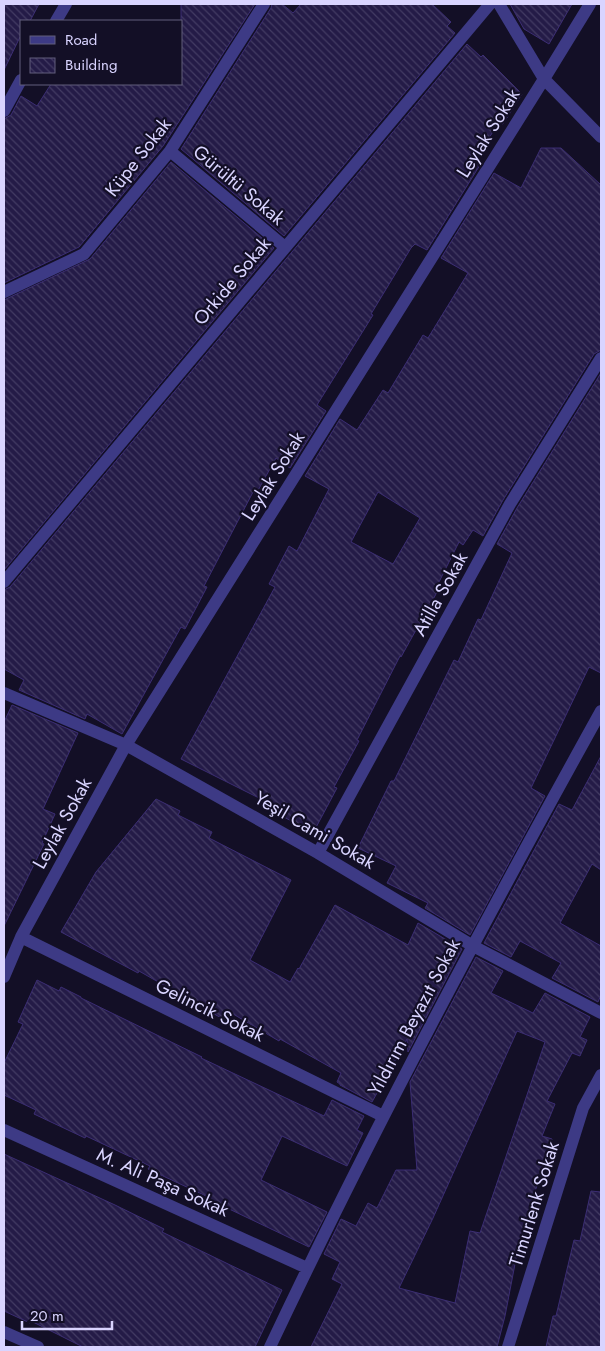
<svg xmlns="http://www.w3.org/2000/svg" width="605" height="1351" viewBox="0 0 605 1351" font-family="Jost,sans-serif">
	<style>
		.building { fill: url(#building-back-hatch); stroke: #3b2d73; fill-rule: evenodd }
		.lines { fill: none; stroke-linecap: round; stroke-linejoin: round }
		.minor { stroke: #3d3a85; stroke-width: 12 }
		.labels { text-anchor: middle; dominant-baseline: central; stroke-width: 4.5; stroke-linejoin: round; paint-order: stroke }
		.street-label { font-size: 19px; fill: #d9d4ff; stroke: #130f26 }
	</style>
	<defs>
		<pattern id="building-back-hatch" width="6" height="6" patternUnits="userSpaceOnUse" patternTransform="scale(1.25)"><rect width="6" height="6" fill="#241b47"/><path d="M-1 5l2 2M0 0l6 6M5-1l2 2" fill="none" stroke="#433b63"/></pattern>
	</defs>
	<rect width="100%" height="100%" fill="#130f26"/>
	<path class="building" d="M4 4H39L30 21H21V38L20 37 4 70Z
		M181 4H255L163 146 79 247 4 283V119L11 115 21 96 37 106 51 84H181Z
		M272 4H282L293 13 301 4H432L451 22 447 26 455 33 284 236 181 149 271 8Z
		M510 4H572L549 44 524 29Z
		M467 44 481 57 483 55 522 94 503 124 499 122 474 162 480 165 427 250 415 244 411 248 371 314 373 315 317 405 326 411 290 468 276 458 256 494 253 492 204 586 207 587 185 629 181 627 122 734 87 714 85 719 19 690 24 680 4 669V590L10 587Z
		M541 148H561L601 185V350L594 354 503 500 483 536 473 530 463 545 459 542 439 582 441 585 401 657 400 656 357 740 359 741 334 787 337 788 313 833 273 811 275 806 181 759 275 587 269 584 289 546 297 551 329 489 305 476 340 419 357 430 383 390 388 393 423 335 428 338 468 273 441 258 494 173 521 188ZM378 492 420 518 393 564 351 542Z
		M171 162 274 248 4 570V300L90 259Z
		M601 373V673L589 667 531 788 545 796 470 935 425 908 428 903 387 883 396 866 358 848 391 781H394L454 660 458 662 478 619 481 620 512 553 497 544 517 508Z
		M12 705 78 733 43 809 55 814 42 843 44 844 4 926V722Z
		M601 756V870L592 864 560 923 601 946V995L598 1002 552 978 561 963 520 941 511 957 484 943 559 804 572 810Z
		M156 799 180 811 178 815 212 832 209 838 291 880 250 960 290 982 298 968 299 969 335 905 408 945 418 923 462 949 408 1052 407 1039 372 1102 340 1085V1084L337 1082 341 1073 280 1039 279 1041 228 1011 223 1019 139 971 138 973 61 932 96 872Z
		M476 957 503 971 491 993 533 1013 545 993 590 1017 580 1037 587 1040 580 1056 572 1053 547 1101 555 1104 542 1136 552 1139 546 1164H544L520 1238 505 1316 497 1347H311L342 1284 332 1279 340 1262 324 1254 341 1219 356 1226 368 1203 377 1208 396 1170H417L410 1082ZM517 1031 545 1042 480 1233 470 1231 455 1303 399 1288 433 1218Z
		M37 980 59 991 61 987 81 997V998L202 1057 201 1058 324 1116 332 1100 364 1116 357 1130 363 1133 347 1166 282 1136 261 1180 327 1212 309 1247 206 1198V1196L148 1169 150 1166 86 1136 85 1138 34 1114 36 1110 4 1095V1063L23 1024 18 1022Z
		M4 1154 115 1205 164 1229 162 1232 282 1290 255 1347H83L31 1321 30 1323 4 1311Z
		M591 1191 601 1192V1347H546L553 1316H556L574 1240 580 1241Z"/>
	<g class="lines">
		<path class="minor" d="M499 4 544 79 601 137
			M56 21 66 4
			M4 111 21 80
			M170 151 285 247
			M4 292 84 254 170 151 264 4
			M4 582 490 4
			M4 693 126 745 318 853 473 946 601 1013
			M318 853 510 504 601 358
			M21 937 383 1116
			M4 977 21 937 126 745 544 79 590 4
			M4 1130 307 1268
			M4 1332 38 1347
			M270 1347C372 1131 485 920 601 711
			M508 1347 583 1108 601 1075"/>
	</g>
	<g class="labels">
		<g class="street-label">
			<text transform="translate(488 133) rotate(-58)">Leylak Sokak</text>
			<text transform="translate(138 157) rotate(-52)">Küpe Sokak</text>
			<text transform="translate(239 185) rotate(40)">Gürültü Sokak</text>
			<text transform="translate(232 281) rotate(-50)">Orkide Sokak</text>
			<text transform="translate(273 476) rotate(-58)">Leylak Sokak</text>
			<text transform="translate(440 594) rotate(-61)">Atilla Sokak</text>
			<text transform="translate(62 823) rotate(-61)">Leylak Sokak</text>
			<text transform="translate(315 830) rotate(30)">Yeşil Cami Sokak</text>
			<text transform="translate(210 1010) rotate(26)">Gelincik Sokak</text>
			<text transform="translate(414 1017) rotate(-62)">Yıldırım Beyazıt Sokak</text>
			<text transform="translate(163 1182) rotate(24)">M. Ali Paşa Sokak</text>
			<text transform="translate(534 1204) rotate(-73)">Timurlenk Sokak</text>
		</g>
	</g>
	<rect width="605" height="1351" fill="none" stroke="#d9d4ff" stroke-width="10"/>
	<rect x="20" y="20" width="162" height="65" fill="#130f26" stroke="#625e7d"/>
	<rect x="30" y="36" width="25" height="8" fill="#3d3a85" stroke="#625e7d"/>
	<text x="65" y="45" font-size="15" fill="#d9d4ff">Road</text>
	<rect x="30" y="58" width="25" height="15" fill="url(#building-back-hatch)" stroke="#625e7d"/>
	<text x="65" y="70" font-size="15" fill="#d9d4ff">Building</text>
	<path d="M22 1321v8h90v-8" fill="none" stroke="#d9d4ff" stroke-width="2.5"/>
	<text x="30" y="1321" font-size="15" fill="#d9d4ff" stroke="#130f26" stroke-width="4" paint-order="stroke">20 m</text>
</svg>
